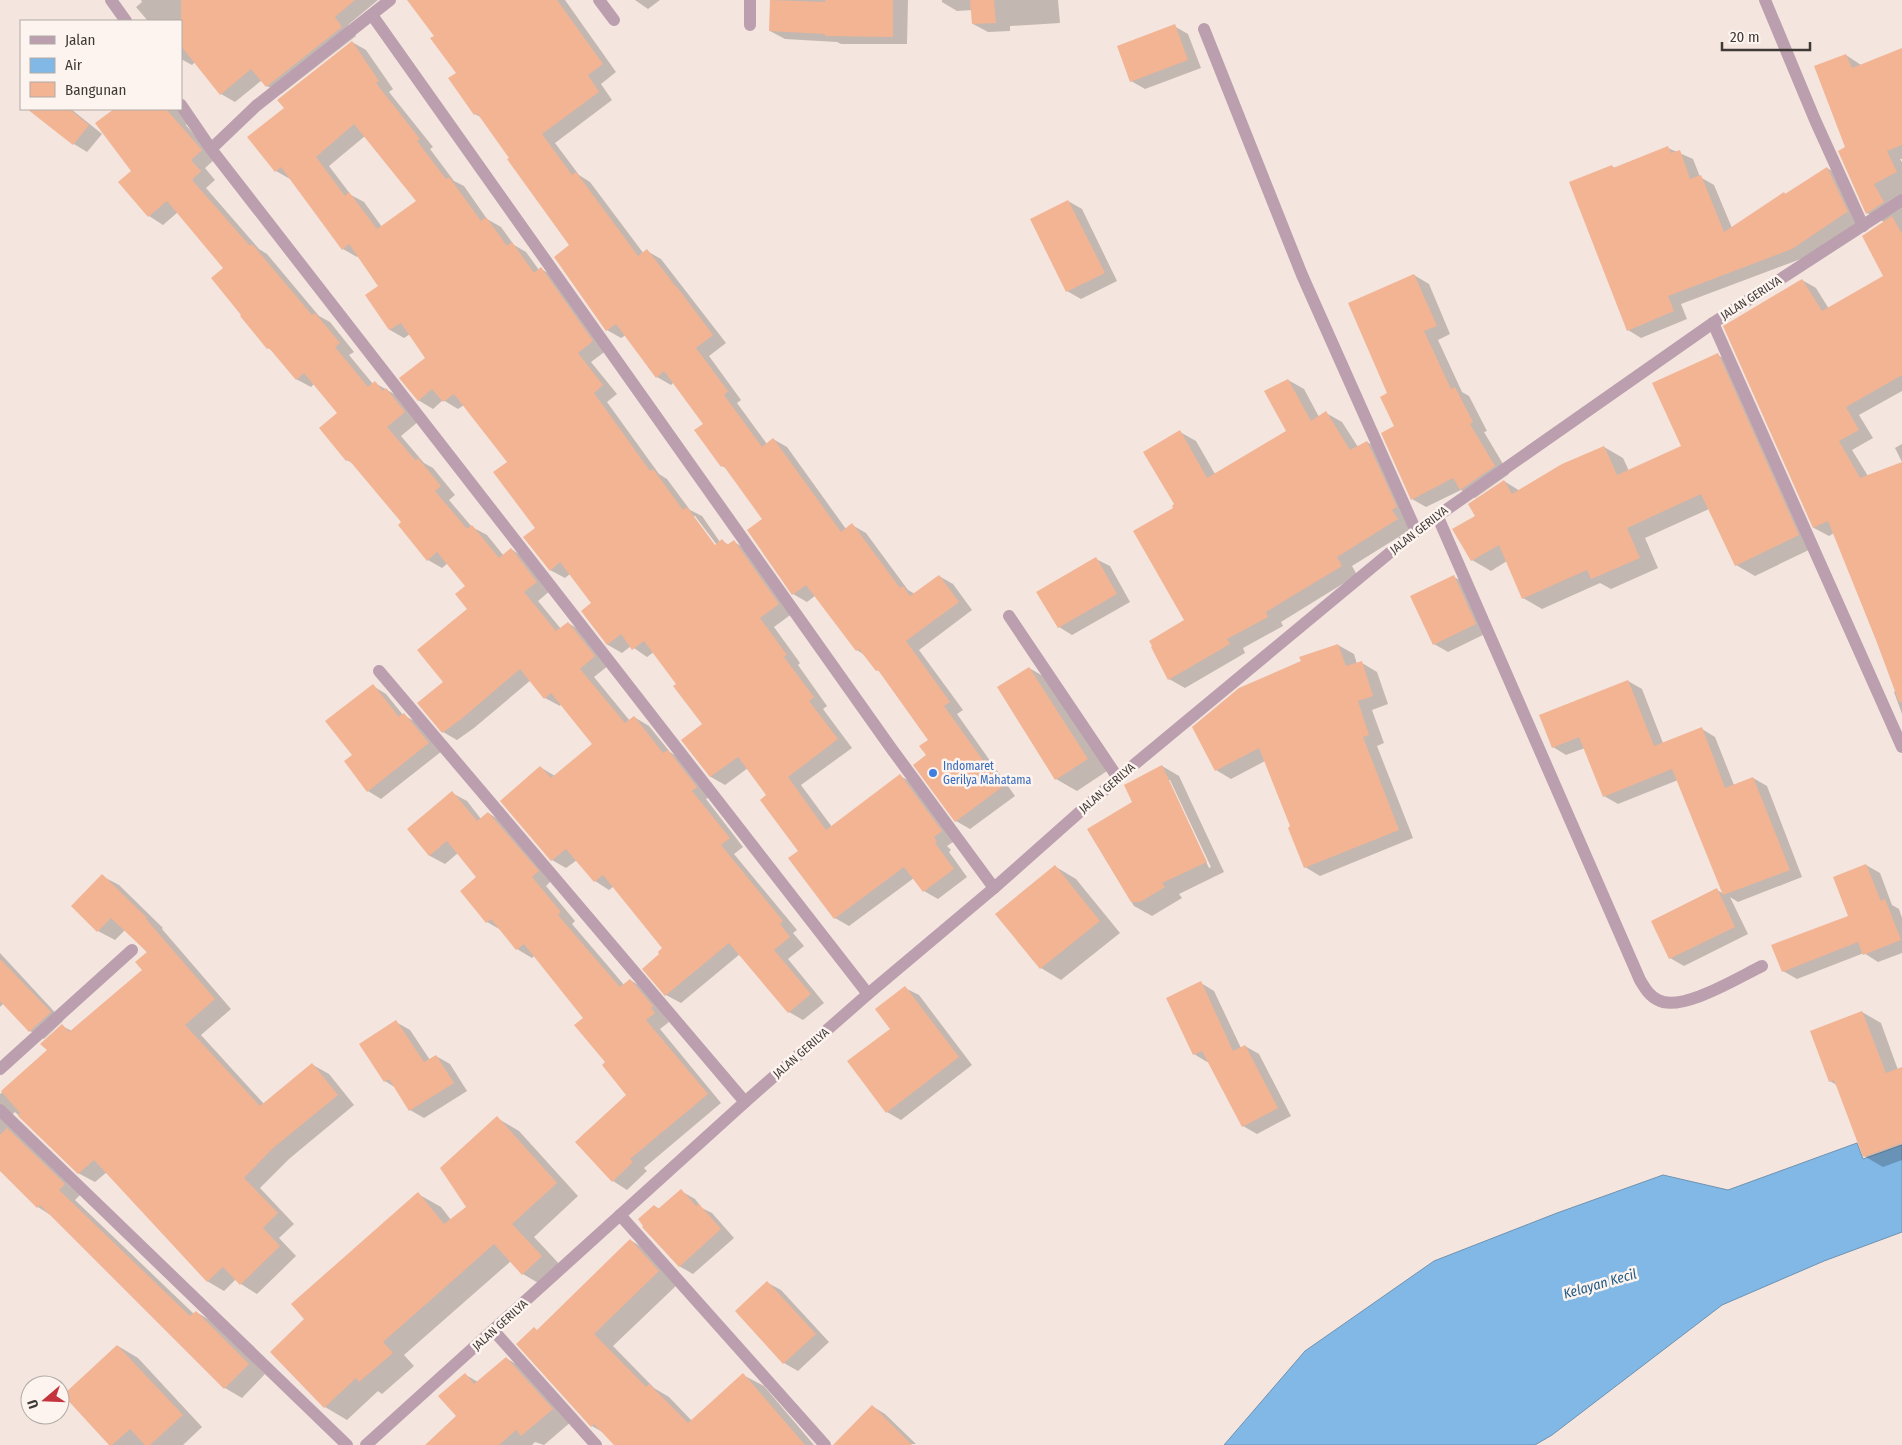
<svg xmlns="http://www.w3.org/2000/svg" width="1902" height="1445" viewBox="0 0 1902 1445" font-family="'Fira Sans Condensed',sans-serif">
	<style>
		.water { fill: #82b8e5; stroke: #6e92b1 }
		.shadow { fill: #0003; fill-rule: evenodd }
		.building { fill: #f3b494; fill-rule: evenodd }
		.lines { fill: none; stroke-linecap: round; stroke-linejoin: round }
		.minor { stroke: #bb9fae; stroke-width: 12 }
		.tertiary { stroke: #bb9fae; stroke-width: 12 }
		.shop-dot { fill: #3f7fe0; stroke: #fdf4ef; stroke-width: 2 }
		.labels { text-anchor: middle; dominant-baseline: central; stroke-width: 5; stroke-linejoin: round; paint-order: stroke }
		.street-label { font-size: 12px; fill: #403a37; stroke: #fdf4ef }
		.shop-label { font-size: 12px; fill: #366cbe; stroke: #fdf4ef; text-anchor: start }
		.water-label { font-size: 14px; font-style: italic; fill: #1f5a85; stroke: #fdf4ef }
	</style>
	<rect width="100%" height="100%" fill="#f4e5de"/>
	<path class="water" d="M1857 1143 1863 1159 1902 1145V1232L1824 1261 1722 1305 1552 1435 1535 1445H1224L1305 1351 1434 1261 1557 1213 1663 1175 1728 1190Z"/>
	<path class="shadow" d="M141 0H378L348 25 356 36 281 94 267 86 262 80 235 102 221 94 195 62 192 65 181 59V21H148L136 7 142 2Z
		M409 0H565L616 72 601 84 612 100 555 143 579 175 590 182 644 254 647 251 661 259 726 343 709 356 741 400 737 403 767 444 773 439 787 447 846 529 852 525 866 533 908 590 915 594 939 576 953 584 972 610 919 650 963 710 957 714 1015 796 970 829 956 821 928 755 929 740 882 673 877 670 866 656 857 650 816 595 807 602 793 594 764 520 727 469 722 466 705 424 674 382 671 385 657 377 626 335 621 338 607 330 571 245 482 118 475 114 458 73 435 36Z
		M635 0H660L648 9Z
		M770 0H908L907 44H841L837 42 785 39 770 31Z
		M942 0H1058L1060 23 1010 26V31L988 32 973 24 972 10 957 11 942 2Z
		M1174 26 1188 34 1201 68 1145 89 1131 81Z
		M352 42 366 50 393 89 389 92 433 147 430 149 454 181 464 186 487 219 501 227 514 245 526 252 539 270 541 269 555 277 607 350 591 362 617 394 607 402 659 474 667 479 690 510 702 516 720 542 722 541 729 545 734 542 748 550 793 613 774 627 800 663 798 665 827 706 823 709 852 748 801 785 832 827 900 776 915 784 956 840 947 846 951 850 949 852 967 877 938 899 924 891 914 878 849 926 835 918 768 796 748 768 725 785 711 777 683 740 703 725 677 684 654 652 647 657 631 646 622 653 608 645 582 611 592 603 570 574 565 578 550 570 536 528 508 462 464 405 458 409 443 400 433 409 418 400 427 358 410 334 404 338 390 330 367 295 379 287 358 256 357 257 343 249 290 179 276 171 285 108ZM365 136 417 201 382 227 364 202 351 195 329 166ZM692 516H695L720 549 718 550Z
		M1902 49V159H1900L1902 162V391L1859 415 1873 438 1852 450 1868 476 1902 463V714L1894 692 1896 690 1834 533 1829 536 1814 528 1725 327 1802 280 1816 288 1829 309 1885 276 1884 222 1867 213 1847 148 1846 55 1861 65Z
		M37 109H71L102 134 87 152 74 144 34 113Z
		M116 109H177L188 123 186 125 215 159 205 168 215 180 206 188 259 249 267 254 319 316 330 322 354 352 349 355 373 384 375 383 401 398 419 421 401 436 424 463 433 468 455 495 449 500 472 527 487 535 504 556 511 549 525 558 551 590 538 601 561 629 568 623 583 632 609 665 594 677 630 721 634 717 649 726 670 752 682 760 711 796 706 799 743 847 734 854 797 930 793 933 804 946 788 959 824 1003 803 1020 789 1012 740 954 681 1003 666 995 661 954 664 948 614 886 609 890 595 881 577 860 566 868 552 860 540 767 555 776 594 744 561 704 560 706 545 698 531 680 474 728 457 740 443 732 445 682 469 609 467 586 448 563 442 568 428 560 403 523 355 465 347 460 339 413 314 384 311 387 296 379 275 352 268 348 225 268 178 212 163 225 149 216 132 171 97 123Z
		M1668 148 1693 159 1700 177 1714 185 1732 228 1784 193 1787 195 1827 168 1841 176 1861 220 1806 257 1681 304 1687 319 1641 338 1628 330 1611 166 1615 168Z
		M1068 201 1082 209 1117 281 1081 299 1067 291Z
		M1414 275 1429 284 1450 334 1438 340 1462 392 1469 396 1487 431 1484 432 1509 474 1475 498 1461 490 1426 507 1412 499 1389 394Z
		M1718 355 1736 366 1817 546 1755 576 1736 565 1709 509 1645 538 1658 568 1611 589 1600 583 1542 609 1523 598 1507 561 1491 571 1472 560 1477 516 1504 481 1520 491 1604 447 1623 458 1629 471 1683 447Z
		M1288 380 1304 389 1319 417 1326 413 1342 422 1358 447 1367 442 1383 451 1413 528 1352 566 1357 575 1281 622 1283 626 1243 648 1245 653 1185 688 1169 679 1186 620 1175 508 1180 432 1196 441 1215 474 1288 431Z
		M1902 444V462L1895 448Z
		M1096 559 1110 566 1130 602 1072 635 1059 627Z
		M1454 577 1467 584 1489 632 1448 652 1434 644Z
		M1338 645 1354 654 1357 664 1362 663 1377 672 1388 704 1372 710 1384 743 1377 746 1413 838 1320 876 1305 867 1292 827 1265 761 1231 779 1216 770Z
		M1029 668 1050 680 1107 771 1077 791 1056 779Z
		M1628 681 1642 689 1663 743 1702 729 1715 737 1734 785 1753 778 1767 786 1802 877 1738 902 1730 897 1748 934 1684 966 1670 958 1717 890 1724 894 1678 780 1618 804 1604 796 1585 748 1566 755 1553 747Z
		M373 686 386 694 403 715 418 723 442 751 381 799 368 791 354 755Z
		M1162 766 1179 776 1224 872 1179 894 1182 898 1152 916 1134 906 1088 830 1134 802ZM1168 780H1170L1211 867 1209 868Z
		M452 793 467 801 481 819 488 813 503 822 552 880 546 886 575 921 572 924 608 966 624 985 630 980 645 989 669 1022 660 1029 721 1103 644 1168 647 1171 627 1190 613 1181 627 1095 607 1062 585 1018 535 955 532 958 517 949 501 930 487 922 478 877 458 853 445 864 430 856 408 829Z
		M1866 865 1880 873 1892 905 1899 909 1902 918V953L1878 962 1864 953 1797 979 1783 971 1849 916Z
		M1056 867 1076 879 1120 933 1061 980 1041 968Z
		M102 876 119 885 163 928 162 929 231 1009 201 1035 264 1104 313 1065 329 1074 354 1105 289 1159 260 1188 294 1224 279 1238 296 1256 257 1294 241 1284 236 1279 224 1291 207 1281 107 1172 95 1182 78 1173 15 1112 9 1117 81 1194 75 1200 194 1314 196 1312 213 1322 265 1374 242 1398 225 1388 52 1216 38 1207 0 1169V1094L46 1054 62 1026 72 1031 144 970 148 953 125 930 115 940 98 931Z
		M0 953 63 1021 44 1039 30 1031 4 1003 0 1007Z
		M1201 983 1214 991 1241 1048 1245 1046 1259 1054 1291 1116 1257 1134 1243 1126 1209 1061 1207 1062 1194 1054Z
		M905 988 919 995 972 1065 901 1120 887 1112 849 1061 892 1030Z
		M1862 1012 1881 1023 1898 1070 1902 1069V1160L1883 1167 1864 1156 1838 1086 1830 1081Z
		M396 1022 410 1030 430 1060 436 1056 450 1064 467 1091 424 1118 410 1110 396 1088 385 1081 361 1045Z
		M497 1118 519 1131 578 1196 534 1237 564 1269 545 1287 523 1274 511 1261 404 1355 414 1366 382 1394 378 1391 347 1420 325 1407 272 1352 306 1319 418 1194 441 1207 451 1220 468 1208Z
		M681 1191 695 1199 702 1208 712 1213 734 1238 693 1274 679 1266 654 1206 660 1209Z
		M630 1240 650 1252 679 1283 613 1346 654 1388 669 1397 692 1421 743 1375 764 1386 814 1445H616L604 1433 592 1426 538 1331Z
		M768 1283 781 1290 829 1342 798 1371 784 1363 736 1311Z
		M118 1346 138 1358 202 1427 183 1445H110Z
		M506 1358 526 1370 572 1421 544 1445 535 1442 532 1445H427L457 1417 466 1375 478 1382Z
		M872 1406 885 1414 916 1444 839 1445Z"/>
	<path class="building" d="M181 0H355L335 17 342 27 266 87 251 69 220 95 181 46Z
		M407 0H557L603 64 588 75 599 92 542 134 572 175 576 172 638 256 647 249 676 287H677L713 335 696 348 728 391 724 395 762 447 773 438 841 532 852 523 900 588 903 586 910 596 939 575 959 602 906 641 950 702 944 706 1002 787 955 822 913 765 926 755 919 746 928 740 878 670 876 671 859 649 856 651 806 585 792 595 747 530 762 519 723 465 721 467 694 430 703 424 664 371 656 378 616 324 606 331 554 257 569 245 507 159 509 158 477 113 474 115 448 78 456 73 430 38 434 36Z
		M770 0 825 2V0H893V37L825 36V34L769 31Z
		M970 0H994L996 23 972 24Z
		M1175 24 1188 60 1130 82 1117 46Z
		M352 41 379 81 376 83 420 139 417 141 446 179 449 177 481 221 486 217 507 246 512 242 534 273 541 267 593 341 578 353 603 385 594 393 650 471 653 469 683 510 687 507 715 545 722 539 727 545 734 540 779 604 760 618 787 655 784 657 814 697 809 701 838 739 788 777 826 830 900 774 942 831 934 837 937 842 935 843 954 869 923 892 904 867 834 919 788 858 798 851 760 800 766 795 738 757 710 777 681 740 702 724 673 686 676 684 644 641 632 650 621 634 607 645 581 611 591 603 560 562 550 571 523 537 535 528 493 472 507 462 454 394 443 402 432 389 418 401 399 378 425 358 401 323 389 330 365 295 378 286 349 244 342 250 281 167 275 172 247 137 284 108 277 100ZM354 124 416 201 377 229 349 192 345 196 316 157Z
		M1902 48V145L1887 151 1897 172 1874 184 1884 202 1866 214 1838 151 1845 147 1814 66 1846 54 1852 68Z
		M27 109H69L89 125 73 145Z
		M114 109H166L202 150 191 160 201 171 192 180 250 246 252 244 312 315 315 313 340 343 335 347 368 387 375 381 383 391 386 388 405 412 387 427 416 461 418 458 441 486 435 491 467 529 472 525 499 558 511 548 537 582 524 592 556 631 568 622 595 656 580 669 625 723 634 716 663 753 668 750 697 787 692 791 730 838 721 845 783 921 780 924 790 937 774 950 811 994 788 1013 729 943 665 996 642 969 659 954 658 952 662 948 603 875 594 882 566 849 551 861 500 801 540 766 551 778 592 744 551 693 544 699 520 669 460 720 442 733 417 703 443 682 417 650 467 609 455 594 465 586 437 552 427 561 398 525 401 522 349 460 346 461 319 428 337 413 304 373 296 380 269 348 267 349 240 316 241 315 211 278 223 268 167 201 148 217 118 182 131 171 95 123Z
		M1668 146 1671 153 1680 150 1690 179 1701 175 1724 232 1784 192 1785 194 1827 167 1849 214 1847 212 1792 249 1668 296 1674 311 1627 331 1569 182 1612 165 1613 168Z
		M1068 200 1105 273 1066 292 1030 219Z
		M1892 216 1902 234V375L1846 407 1859 430 1839 441 1860 478 1902 462V702H1899L1876 640 1828 521 1813 528 1723 326 1802 279 1822 311 1883 276 1862 236Z
		M1414 274 1437 326 1424 331 1451 389 1455 387 1473 422 1470 424 1495 466 1460 490 1453 478 1411 500 1381 433 1394 426 1380 397 1387 393 1348 303Z
		M1718 353 1799 535 1735 566 1701 494 1627 528 1640 558 1591 579 1587 570 1522 599 1499 545 1471 561 1452 529 1475 516 1468 504 1504 480 1512 494 1562 464 1604 446 1617 475 1681 446 1652 383Z
		M1288 379 1311 421 1326 411 1350 450 1367 441 1397 507 1392 510 1398 519 1337 557 1342 566 1266 612 1268 617 1227 639 1230 644 1168 680 1151 647 1152 646 1149 641 1184 620 1133 531 1173 508 1172 506 1174 504 1143 452 1180 430 1207 478 1286 431 1264 391Z
		M1096 557 1117 594 1058 628 1036 592Z
		M1454 575 1476 624 1433 645 1410 596Z
		M1338 644 1346 666 1362 661 1373 696 1358 701 1369 735 1363 737 1399 830 1304 868 1288 828 1290 826 1259 748 1215 771 1192 727 1239 688 1301 661 1299 657Z
		M1029 667 1088 759 1055 780 997 687Z
		M1628 680 1654 746 1702 727 1725 788 1753 777 1790 870 1723 895 1672 769 1603 797 1579 737 1552 748 1539 715Z
		M373 684 399 717 404 713 429 743 367 792 344 761 352 755 325 721Z
		M1162 765 1207 862 1162 883 1165 887 1140 902H1131L1087 829 1132 802 1124 785Z
		M452 791 477 821 488 812 539 871 532 877 561 912 558 915 593 956 620 987 630 979 653 1006 651 1008 655 1013 646 1020 708 1094 630 1159 633 1162 612 1182 575 1142 626 1095 602 1065 605 1062 574 1025 583 1018 524 944 516 950 491 919 486 923 460 891 476 877 447 841 429 856 407 829Z
		M1866 864 1881 901 1885 899 1901 940 1863 955 1858 942 1782 972 1771 945 1848 916 1833 877Z
		M1055 865 1100 921 1040 969 995 914Z
		M102 874 147 918 146 919 215 999 185 1025 260 1106 312 1063 338 1095 272 1149 244 1178 278 1213 263 1228 280 1246 240 1285 223 1267 207 1282 94 1160 78 1174 18 1116 20 1113 1 1091 47 1050 40 1044 62 1024 69 1032 142 970 135 962 147 952 111 918 97 932 71 906Z
		M1717 888 1735 927 1669 959 1651 921Z
		M0 959 51 1012 29 1032 0 1001Z
		M1201 981 1233 1051 1245 1045 1278 1108 1242 1127 1202 1051 1193 1055 1166 998Z
		M905 986 959 1057 886 1113 847 1061 890 1029 875 1009Z
		M1862 1011 1886 1073 1902 1067V1143L1863 1157 1834 1080 1829 1082 1810 1031Z
		M396 1020 424 1062 436 1055 454 1083 409 1111 389 1079 384 1082 359 1044Z
		M497 1116 557 1183 512 1224 542 1256 522 1275 494 1244 383 1342 393 1353 359 1382 356 1378 324 1408 270 1352 304 1319 291 1304 418 1192 444 1224 466 1207 440 1168Z
		M7 1128 65 1184 59 1190 190 1316 196 1311 249 1364 224 1389 40 1205 37 1208 0 1171V1135Z
		M681 1189 696 1206 699 1204 721 1229 679 1267 642 1227 643 1226 638 1219 654 1205 658 1209Z
		M630 1239 659 1271 594 1334 646 1387 649 1384 688 1423 743 1373 805 1445H614L594 1424 591 1427 516 1344 534 1327 537 1330Z
		M767 1281 816 1334 783 1364 735 1311Z
		M117 1345 183 1415 150 1445H145L130 1429 112 1445H109L63 1395Z
		M506 1357 553 1409 521 1436 516 1430 499 1445H425L456 1416 438 1396 465 1373 474 1384Z
		M872 1405 912 1445H833Z"/>
	<g class="lines">
		<path class="minor" d="M111 0 126 21
			M599 0 614 20
			M750 0V25
			M1765 0 1815 120 1863 226
			M372 15 891 748 994 888
			M1204 29 1302 275 1416 531
			M181 105 211 149 868 994
			M211 149 256 106 390 0
			M1713 323 1902 747
			M1437 515 1640 980C1645 988 1649 996 1658 1000 1681 1013 1739 977 1762 966
			M1009 616 1118 778
			M379 671 745 1102
			M0 1069 132 950
			M0 1110 347 1445
			M620 1215 825 1445
			M494 1331 596 1445"/>
		<path class="tertiary" d="M366 1445 745 1102 868 994 994 888 1118 778 1416 531 1713 323 1902 200"/>
	</g>
	<circle class="shop-dot" cx="933" cy="773" r="5"/>
	<g class="labels">
		<g class="street-label">
			<text transform="translate(1751 298) rotate(-33)">JALAN GERILYA</text>
			<text transform="translate(1419 530) rotate(-38)">JALAN GERILYA</text>
			<text transform="translate(1107 788) rotate(-41)">JALAN GERILYA</text>
			<text transform="translate(801 1053) rotate(-41)">JALAN GERILYA</text>
			<text transform="translate(500 1325) rotate(-42)">JALAN GERILYA</text>
		</g>
		<g class="shop-label">
			<text x="943" y="766">Indomaret<tspan x="943" dy="14">Gerilya Mahatama</tspan></text>
		</g>
		<g class="water-label">
			<text transform="translate(1600 1284) rotate(-16)">Kelayan Kecil</text>
		</g>
	</g>
	<rect x="20" y="20" width="162" height="90" fill="#fdf4ef" stroke="#b1aaa5"/>
	<rect x="30" y="36" width="25" height="8" fill="#bb9fae" stroke="#b1aaa5"/>
	<text x="65" y="45" font-size="15" fill="#403a37">Jalan</text>
	<rect x="30" y="58" width="25" height="15" fill="#82b8e5" stroke="#b1aaa5"/>
	<text x="65" y="70" font-size="15" fill="#403a37">Air</text>
	<rect x="30" y="82" width="25" height="15" fill="#f3b494" stroke="#b1aaa5"/>
	<text x="65" y="95" font-size="15" fill="#403a37">Bangunan</text>
	<g transform="translate(45 1400) rotate(251)"><circle r="24" fill="#fdf4ef" stroke="#b1aaa5"/>
	<path d="M0-4L9 19L0 12L-9 19Z" fill="#c4343c"/>
	<text y="-8" font-size="14" font-weight="bold" text-anchor="middle" fill="#403a37">U</text>
	</g>
	<path d="M1722 42v8h88v-8" fill="none" stroke="#403a37" stroke-width="2.5"/>
	<text x="1730" y="42" font-size="15" fill="#403a37" stroke="#fdf4ef" stroke-width="4" paint-order="stroke">20 m</text>
</svg>
